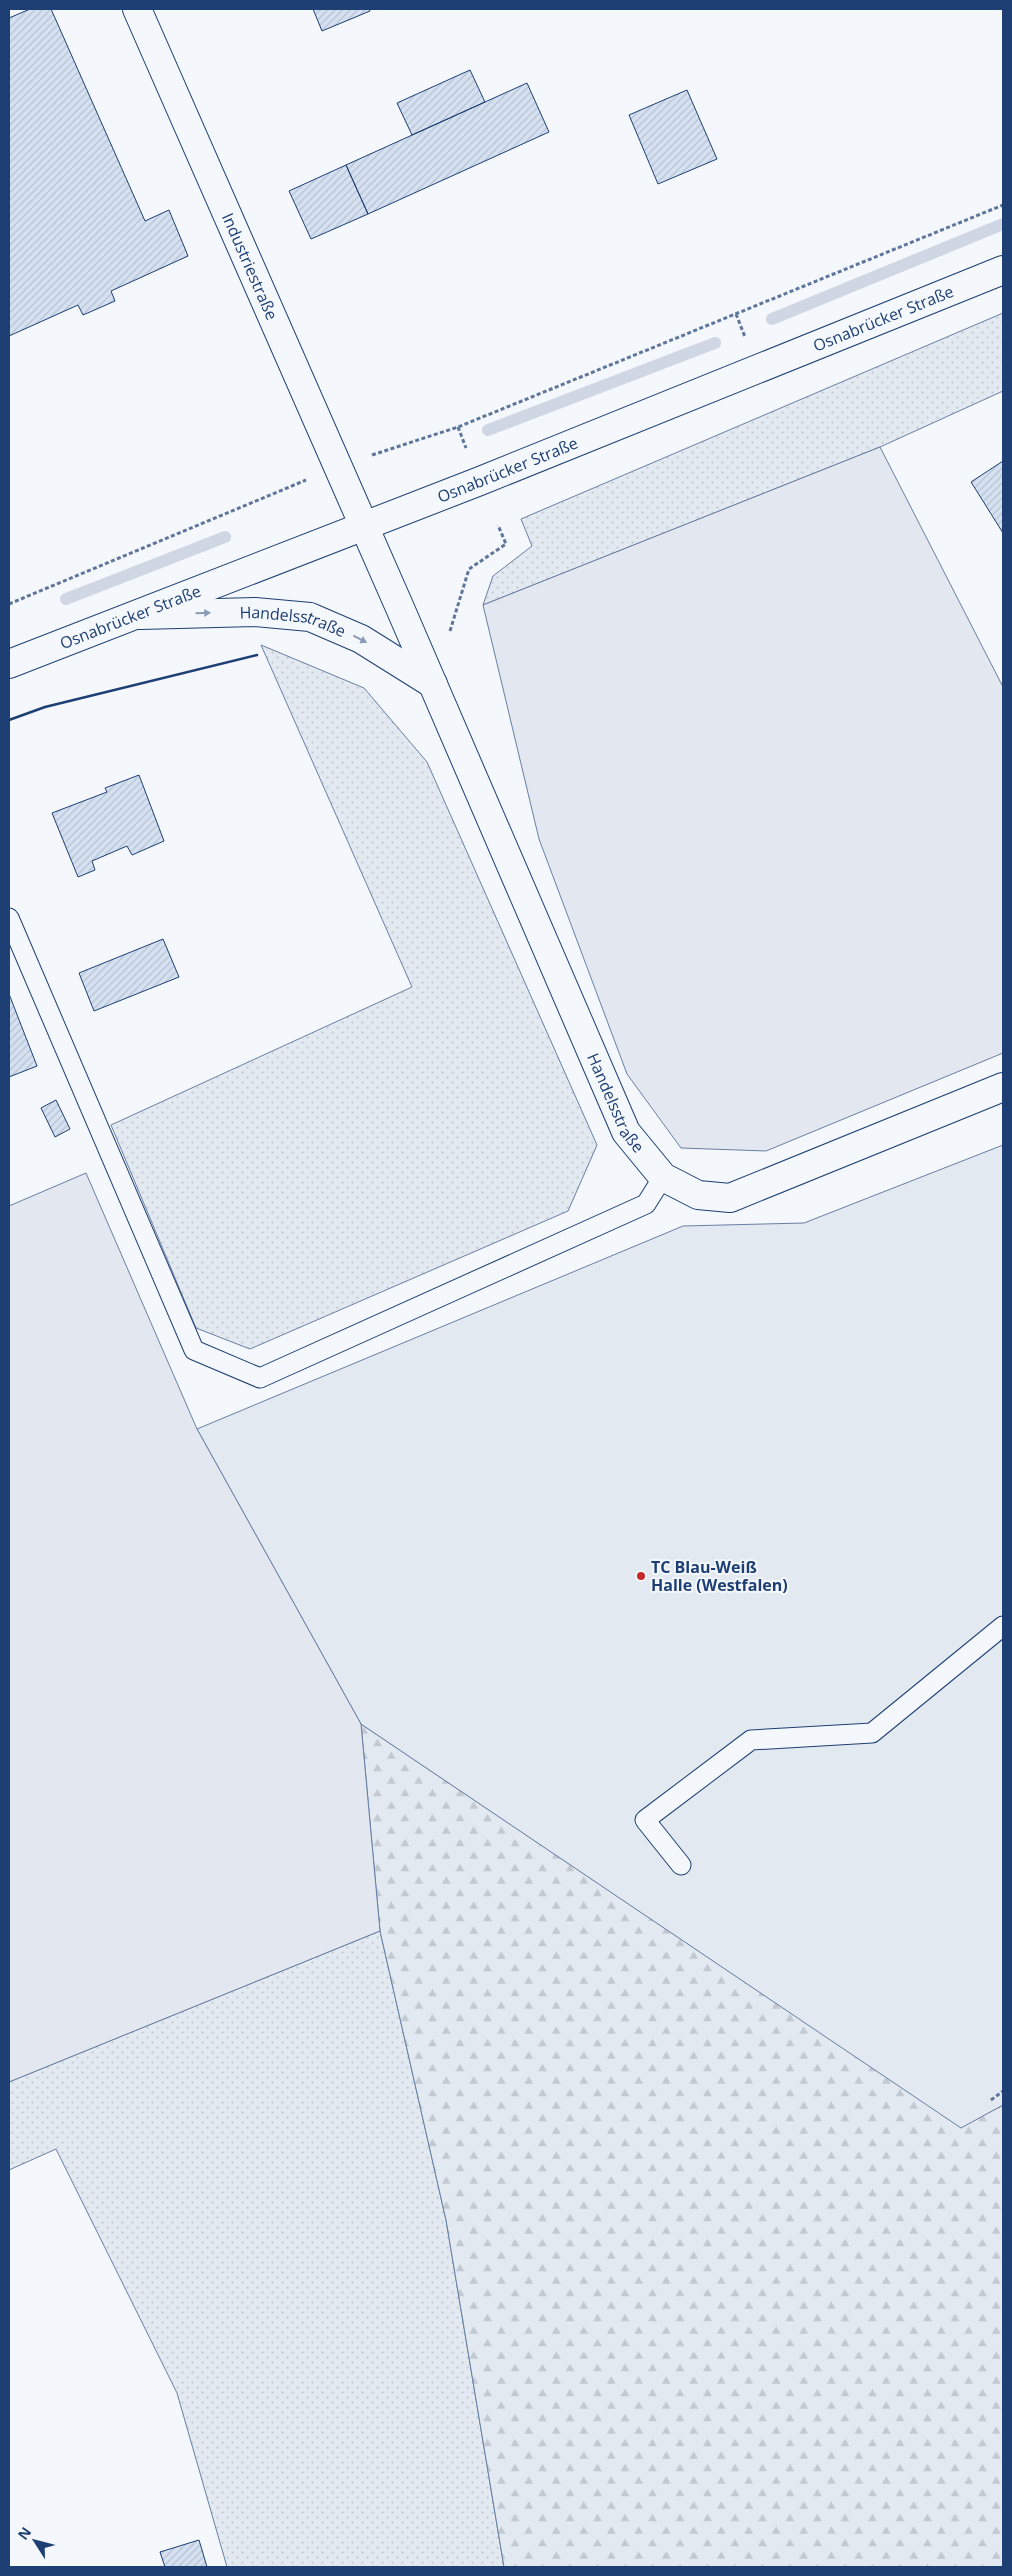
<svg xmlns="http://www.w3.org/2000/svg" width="1012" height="2576" viewBox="0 0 1012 2576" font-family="'Open Sans',sans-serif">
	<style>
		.grass { fill: url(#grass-dots); stroke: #687fa3 }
		.forest { fill: url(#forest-firs); stroke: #687fa3 }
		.park { fill: #e3e9f0; stroke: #687fa3 }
		.parking { fill: #e3e8f0; stroke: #687fa3 }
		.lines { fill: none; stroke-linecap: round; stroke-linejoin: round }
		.stream { stroke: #cfd7e4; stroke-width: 12 }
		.building { fill: url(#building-hatch); stroke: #1d3f73 }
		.lane-casing { stroke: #1d3f73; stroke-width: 21 }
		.street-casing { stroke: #1d3f73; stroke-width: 30 }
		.secondary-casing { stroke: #1d3f73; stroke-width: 30 }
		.path { stroke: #5e769c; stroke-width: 3; stroke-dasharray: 4 2.5; stroke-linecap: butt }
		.lane { stroke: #f4f7fb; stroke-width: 19 }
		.street { stroke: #f4f7fb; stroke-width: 28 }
		.secondary { stroke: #f4f7fb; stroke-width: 28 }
		.wall { stroke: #1d3f73; stroke-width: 2.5 }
		.oneway { fill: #889bb7 }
		.poi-dot { fill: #c62828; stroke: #f4f7fb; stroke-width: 2 }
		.labels { text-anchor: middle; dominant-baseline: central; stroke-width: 4; stroke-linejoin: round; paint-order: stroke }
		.street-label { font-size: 16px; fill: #1d3f73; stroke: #f4f7fb }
		.poi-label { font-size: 16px; font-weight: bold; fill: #1d3f73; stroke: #f4f7fb; text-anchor: start }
	</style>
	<defs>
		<pattern id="grass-dots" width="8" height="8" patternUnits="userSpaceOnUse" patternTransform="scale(1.25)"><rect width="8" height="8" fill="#e3e9f0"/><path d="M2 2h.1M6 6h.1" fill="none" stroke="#c2c9d1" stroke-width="1.8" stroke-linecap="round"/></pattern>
		<pattern id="forest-firs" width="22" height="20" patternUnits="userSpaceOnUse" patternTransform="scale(1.25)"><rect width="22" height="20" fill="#e3e9f0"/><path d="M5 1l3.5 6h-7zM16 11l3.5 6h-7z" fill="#c2c9d1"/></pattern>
		<pattern id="building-hatch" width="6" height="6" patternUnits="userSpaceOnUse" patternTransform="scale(1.25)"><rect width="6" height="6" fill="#d5e0f0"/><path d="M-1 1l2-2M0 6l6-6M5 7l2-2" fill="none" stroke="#b6c1d1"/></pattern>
	</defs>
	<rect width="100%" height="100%" fill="#f4f7fb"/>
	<path class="grass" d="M1003 313V391L880 447 483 605 493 576 532 546 521 519Z
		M261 645 364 688 427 762 597 1145 568 1211 250 1349 196 1328 111 1125 412 987Z
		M380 1931 446 2220 504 2567H227L177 2393 56 2149 9 2170V2082Z"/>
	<path class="forest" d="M361 1724 961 2127 1003 2105V2567H504L446 2220 380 1931Z"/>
	<path class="park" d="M1003 1145V2105L961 2128 361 1724 197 1429 683 1226 804 1223Z"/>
	<path class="parking" d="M880 447 1003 687V1053L766 1151 681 1148 627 1074 539 839 483 605Z
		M86 1173 197 1429 361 1724 380 1931 9 2082V1206Z"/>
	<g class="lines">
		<path class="stream" d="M772 319 1003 224
			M488 430 715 343
			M66 599 225 537"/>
	</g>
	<path class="building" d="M30 9H51L145 221 169 210 188 256 111 291 115 301 83 315 78 305 9 336V18Z
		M313 9H369L370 11 322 31Z
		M470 70 485 102 412 135 397 103Z
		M527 83 549 132 368 214 346 165Z
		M687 90 717 159 658 184 629 115Z
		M346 165 368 214 311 239 289 191Z
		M1003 461V533L971 482Z
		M139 775 164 841 132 855 127 846 92 861 95 870 78 877 52 813 107 792 105 788Z
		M163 939 179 977 94 1011 79 973Z
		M9 994 37 1066 9 1077Z
		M56 1100 70 1129 55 1137 41 1108Z
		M199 2540 207 2567H165L160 2552Z"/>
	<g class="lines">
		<defs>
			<path id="lane" d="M9 918 194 1350 260 1378 646 1204 663 1177
				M681 1865 645 1820 751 1740 872 1733 1003 1626"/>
			<g id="street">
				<path id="s1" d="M137 9 400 608 626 1132 663 1177 698 1195 730 1198 1003 1087"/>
				<path id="s2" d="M140 615 255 612 310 617 361 639 433 684"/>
			</g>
			<g id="secondary">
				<path id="s3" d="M9 664 480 481 1003 270"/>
			</g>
		</defs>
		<use href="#lane" class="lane-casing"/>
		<use href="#street" class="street-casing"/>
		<use href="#secondary" class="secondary-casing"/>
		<path class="path" d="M736 314 745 337
			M458 427 466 448
			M372 455 458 427 1003 205
			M9 604 306 480
			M450 631 469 569 506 544 498 525
			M991 2100 1003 2091"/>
		<use href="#lane" class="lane"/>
		<use href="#street" class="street"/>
		<use href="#secondary" class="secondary"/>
		<path class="wall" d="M9 720 45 707 257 655"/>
	</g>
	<defs><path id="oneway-solid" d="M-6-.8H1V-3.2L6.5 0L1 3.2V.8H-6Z" transform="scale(1.25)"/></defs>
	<g class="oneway">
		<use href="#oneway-solid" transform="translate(203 613) rotate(-1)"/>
		<use href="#oneway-solid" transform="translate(360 639) rotate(27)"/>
	</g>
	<circle class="poi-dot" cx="641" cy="1576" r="5"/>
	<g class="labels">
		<g class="street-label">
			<text stroke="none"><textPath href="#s1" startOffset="281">Industriestraße</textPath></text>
			<text stroke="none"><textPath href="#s3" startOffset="940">Osnabrücker Straße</textPath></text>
			<text stroke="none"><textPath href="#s3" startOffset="535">Osnabrücker Straße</textPath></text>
			<text stroke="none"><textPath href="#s3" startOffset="130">Osnabrücker Straße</textPath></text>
			<text stroke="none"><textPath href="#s2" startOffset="154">Handelsstraße</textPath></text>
			<text stroke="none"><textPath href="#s1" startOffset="1194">Handelsstraße</textPath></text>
		</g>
		<g class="poi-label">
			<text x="651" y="1567">TC Blau-Weiß<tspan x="651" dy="18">Halle (Westfalen)</tspan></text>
		</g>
	</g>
	<rect width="1012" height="2576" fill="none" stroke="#1d3f73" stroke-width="20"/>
	<g transform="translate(35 2541) rotate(306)" stroke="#f4f7fb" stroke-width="4" paint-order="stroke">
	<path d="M0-4L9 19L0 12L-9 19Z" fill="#1d3f73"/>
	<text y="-8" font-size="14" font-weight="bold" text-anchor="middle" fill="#1d3f73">N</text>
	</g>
</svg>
